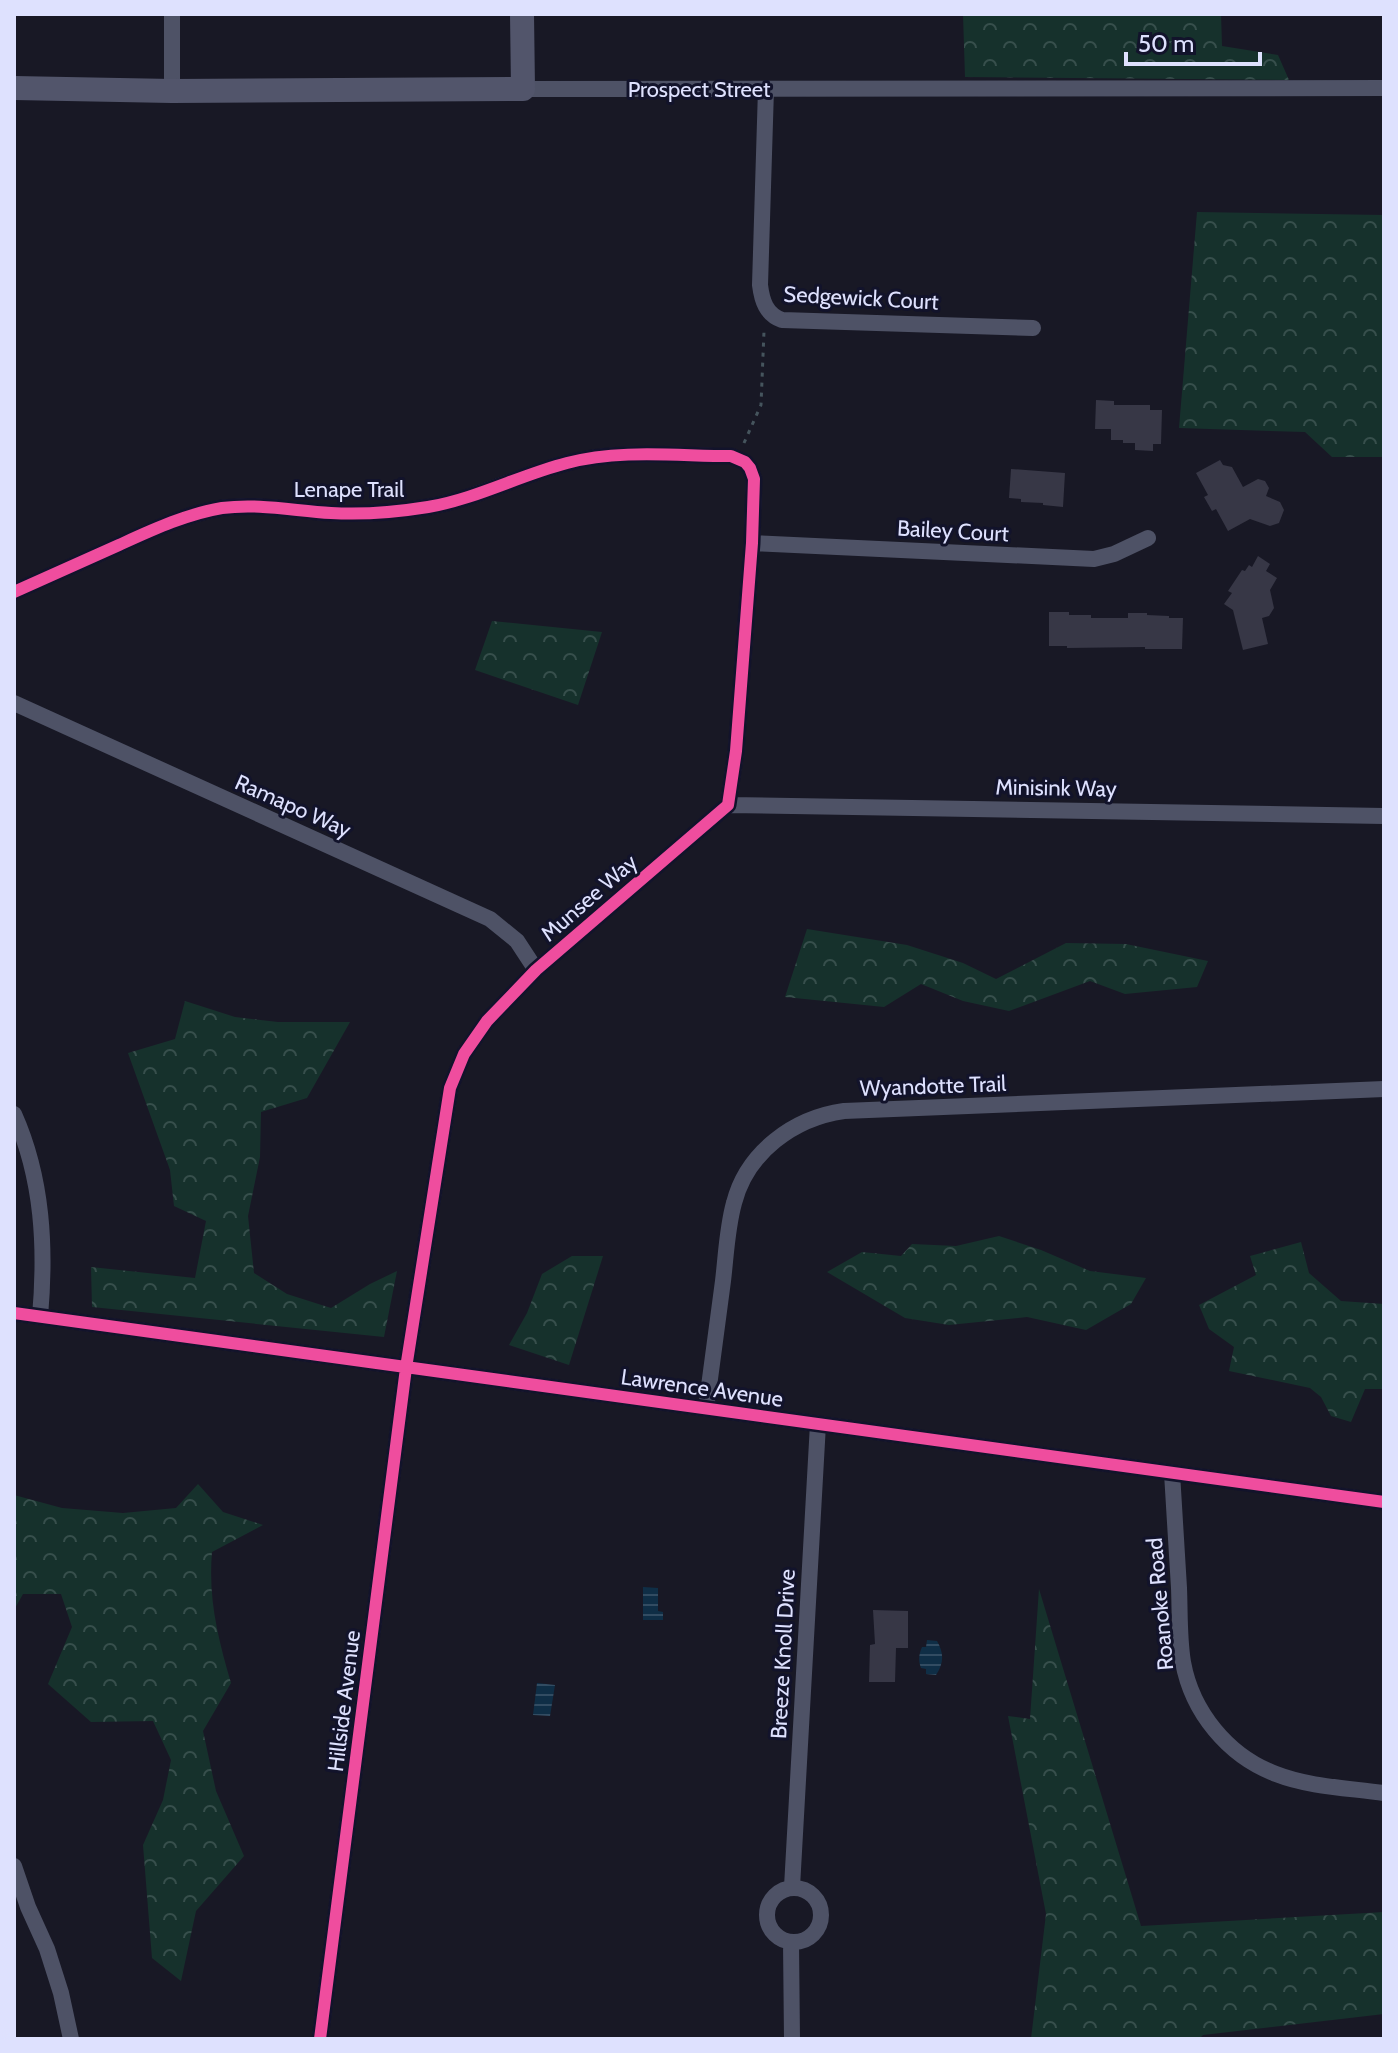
<svg xmlns="http://www.w3.org/2000/svg" width="1398" height="2053" viewBox="0 0 1398 2053" font-family="Cabin,sans-serif">
	<style>
		.forest { fill: url(#forest-crowns) }
		.water { fill: url(#water-rules) }
		.building { fill: #373746 }
		.lines { fill: none; stroke-linecap: round; stroke-linejoin: round }
		.path { stroke: #45545d; stroke-width: 3; stroke-dasharray: 4 6; stroke-linecap: butt }
		.street { stroke: #4e5266; stroke-width: 16 }
		.secondary { stroke: #52556b; stroke-width: 24 }
		.cycleway-casing { stroke: #12132b; stroke-width: 17 }
		.cycleway { stroke: #ef4d9e; stroke-width: 12 }
		.labels { text-anchor: middle; dominant-baseline: central; stroke-width: 6; stroke-linejoin: round; paint-order: stroke }
		.street-label { font-size: 22px; fill: #dee1fe; stroke: #12132b }
	</style>
	<defs>
		<pattern id="forest-crowns" width="20" height="18" patternUnits="userSpaceOnUse" patternTransform="scale(2)"><rect width="20" height="18" fill="#16312c"/><path d="M2 6a3 3 0 1 1 6 0M12 15a3 3 0 1 1 6 0" fill="none" stroke="#374f4c"/></pattern>
		<pattern id="water-rules" width="6" height="5" patternUnits="userSpaceOnUse" patternTransform="scale(2)"><rect width="6" height="5" fill="#0f2e46"/><path d="M0 2.5h6" fill="none" stroke="#324c62"/></pattern>
	</defs>
	<rect width="100%" height="100%" fill="#181825"/>
	<path class="forest" d="M963 14H1221L1222 46 1278 55 1289 80 965 77Z
		M1197 212 1384 215V457H1332L1305 432 1179 428Z
		M492 621 602 632 578 705 475 670Z
		M807 929 907 945 963 963 996 979 1066 943 1126 944 1208 961 1197 987 1125 994 1090 981 1009 1011 963 1001 921 984 884 1007 785 997Z
		M185 1001 235 1017 278 1022H350L307 1098 261 1112 260 1157 248 1216 254 1273 287 1294 331 1308 370 1284 397 1271 384 1337 92 1307 91 1267 195 1278 206 1221 174 1206 170 1170 128 1053 175 1039Z
		M999 1236 1041 1250 1090 1271 1146 1278 1131 1304 1086 1330 1027 1317 949 1325 905 1318 827 1272 862 1252 901 1256 912 1244 956 1246Z
		M1301 1242 1309 1273 1341 1301 1384 1304V1389H1365L1351 1422 1331 1416 1321 1397 1310 1388 1229 1371 1234 1347 1209 1329 1199 1305 1256 1275 1250 1256Z
		M572 1256H603L569 1365 509 1345 527 1313 542 1274Z
		M198 1484 223 1512 263 1525 212 1552C208 1599 218 1638 231 1683L203 1731 216 1791 244 1856 196 1911 181 1981 152 1958 143 1845 163 1800 171 1760 153 1721 91 1722 48 1684 72 1627 61 1594H23L14 1610V1495L62 1508 123 1513 176 1508Z
		M1039 1589 1141 1926 1384 1912V2014L1203 2035 1199 2039H1031L1046 1914 1008 1716 1030 1719Z"/>
	<path class="water" d="M643 1587 658 1588V1611L663 1612V1620H643Z
		M927 1640 937 1641C944 1653 944 1663 936 1675L926 1674V1669L921 1668C918 1660 919 1654 922 1647H926Z
		M537 1683 555 1685 550 1716 533 1715Z"/>
	<path class="building" d="M1096 400 1114 401V405H1150V410H1162L1161 444H1153V451L1135 450V443H1123V440H1111V429H1095Z
		M1220 460 1223 465 1232 467 1243 487 1258 479 1265 481 1269 488 1266 496 1280 502 1284 510 1279 523 1270 526 1250 519 1228 531 1216 509 1212 511 1204 497 1208 495 1196 473Z
		M1011 469 1065 473 1063 507 1043 505V503L1021 502V499L1009 498Z
		M1258 556 1270 564 1266 571 1277 578 1270 590 1274 608 1269 616 1262 618 1268 644 1243 650 1233 610 1224 604 1232 593 1228 591 1242 570 1245 571 1249 565 1252 567Z
		M1049 612H1069V615H1091V618H1128V613H1147V615L1169 616V618H1183L1182 649H1145V647L1067 648V646H1049Z
		M873 1610 908 1611V1648H896L895 1682H869L870 1645 875 1644Z"/>
	<g class="lines">
		<path class="path" d="M744 443 761 405 764 331"/>
		<path class="street" d="M172 14V91
			M523 89 1384 88
			M766 89 760 285C762 301 766 314 782 320L1033 328
			M752 543 1094 559 1114 554 1148 538
			M14 592C49 576 84 561 119 545 152 530 186 514 222 508 259 503 295 511 331 513 364 515 397 512 428 507 476 499 520 475 567 463 620 449 677 456 731 456L745 462 750 468 754 479 752 543 736 751 728 805 536 970 487 1021 464 1054 450 1088 406 1368 320 2039
			M14 703 490 919 517 941 536 970
			M728 805 1384 816
			M14 1114C43 1179 46 1248 40 1317
			M14 1313 1384 1502
			M706 1408C712 1366 717 1324 723 1281 726 1256 727 1228 734 1203 747 1152 794 1118 844 1111L1384 1089
			M1172 1473C1174 1511 1177 1550 1179 1588 1180 1612 1179 1638 1183 1662 1192 1712 1228 1756 1276 1774 1309 1787 1349 1788 1384 1793
			M14 1866 28 1907 47 1949 61 1993 71 2039
			M792 1887 818 1424
			M767 1915a27 27 0 1 1 54 0a27 27 0 1 1-54 0Z
			M791 1942 792 2039"/>
		<path class="secondary" d="M14 88 172 91 523 89 522 14"/>
		<defs>
			<path id="cycleway" d="M14 592C49 576 84 561 119 545 152 530 186 514 222 508 259 503 295 511 331 513 364 515 397 512 428 507 476 499 520 475 567 463 620 449 677 456 731 456L745 462 750 468 754 479 752 543 736 751 728 805 536 970 487 1021 464 1054 450 1088 406 1368 320 2039
				M14 1313 1384 1502"/>
		</defs>
		<use href="#cycleway" class="cycleway-casing"/>
		<use href="#cycleway" class="cycleway"/>
	</g>
	<g class="labels">
		<g class="street-label">
			<text x="699" y="89">Prospect Street</text>
			<text transform="translate(861 298) rotate(3)">Sedgewick Court</text>
			<text x="349" y="489">Lenape Trail</text>
			<text transform="translate(953 531) rotate(3)">Bailey Court</text>
			<text transform="translate(1056 788) rotate(1)">Minisink Way</text>
			<text transform="translate(293 806) rotate(24)">Ramapo Way</text>
			<text transform="translate(589 898) rotate(-41)">Munsee Way</text>
			<text transform="translate(933 1086) rotate(-2)">Wyandotte Trail</text>
			<text transform="translate(702 1388) rotate(8)">Lawrence Avenue</text>
			<text transform="translate(1160 1604) rotate(-95)">Roanoke Road</text>
			<text transform="translate(783 1654) rotate(-87)">Breeze Knoll Drive</text>
			<text transform="translate(344 1701) rotate(-83)">Hillside Avenue</text>
		</g>
	</g>
	<rect width="1398" height="2053" fill="none" stroke="#dee1fe" stroke-width="32"/>
	<path d="M1126 52v12h134v-12" fill="none" stroke="#dee1fe" stroke-width="4"/>
	<text x="1138" y="52" font-size="24" fill="#dee1fe" stroke="#12132b" stroke-width="6" paint-order="stroke">50 m</text>
</svg>
